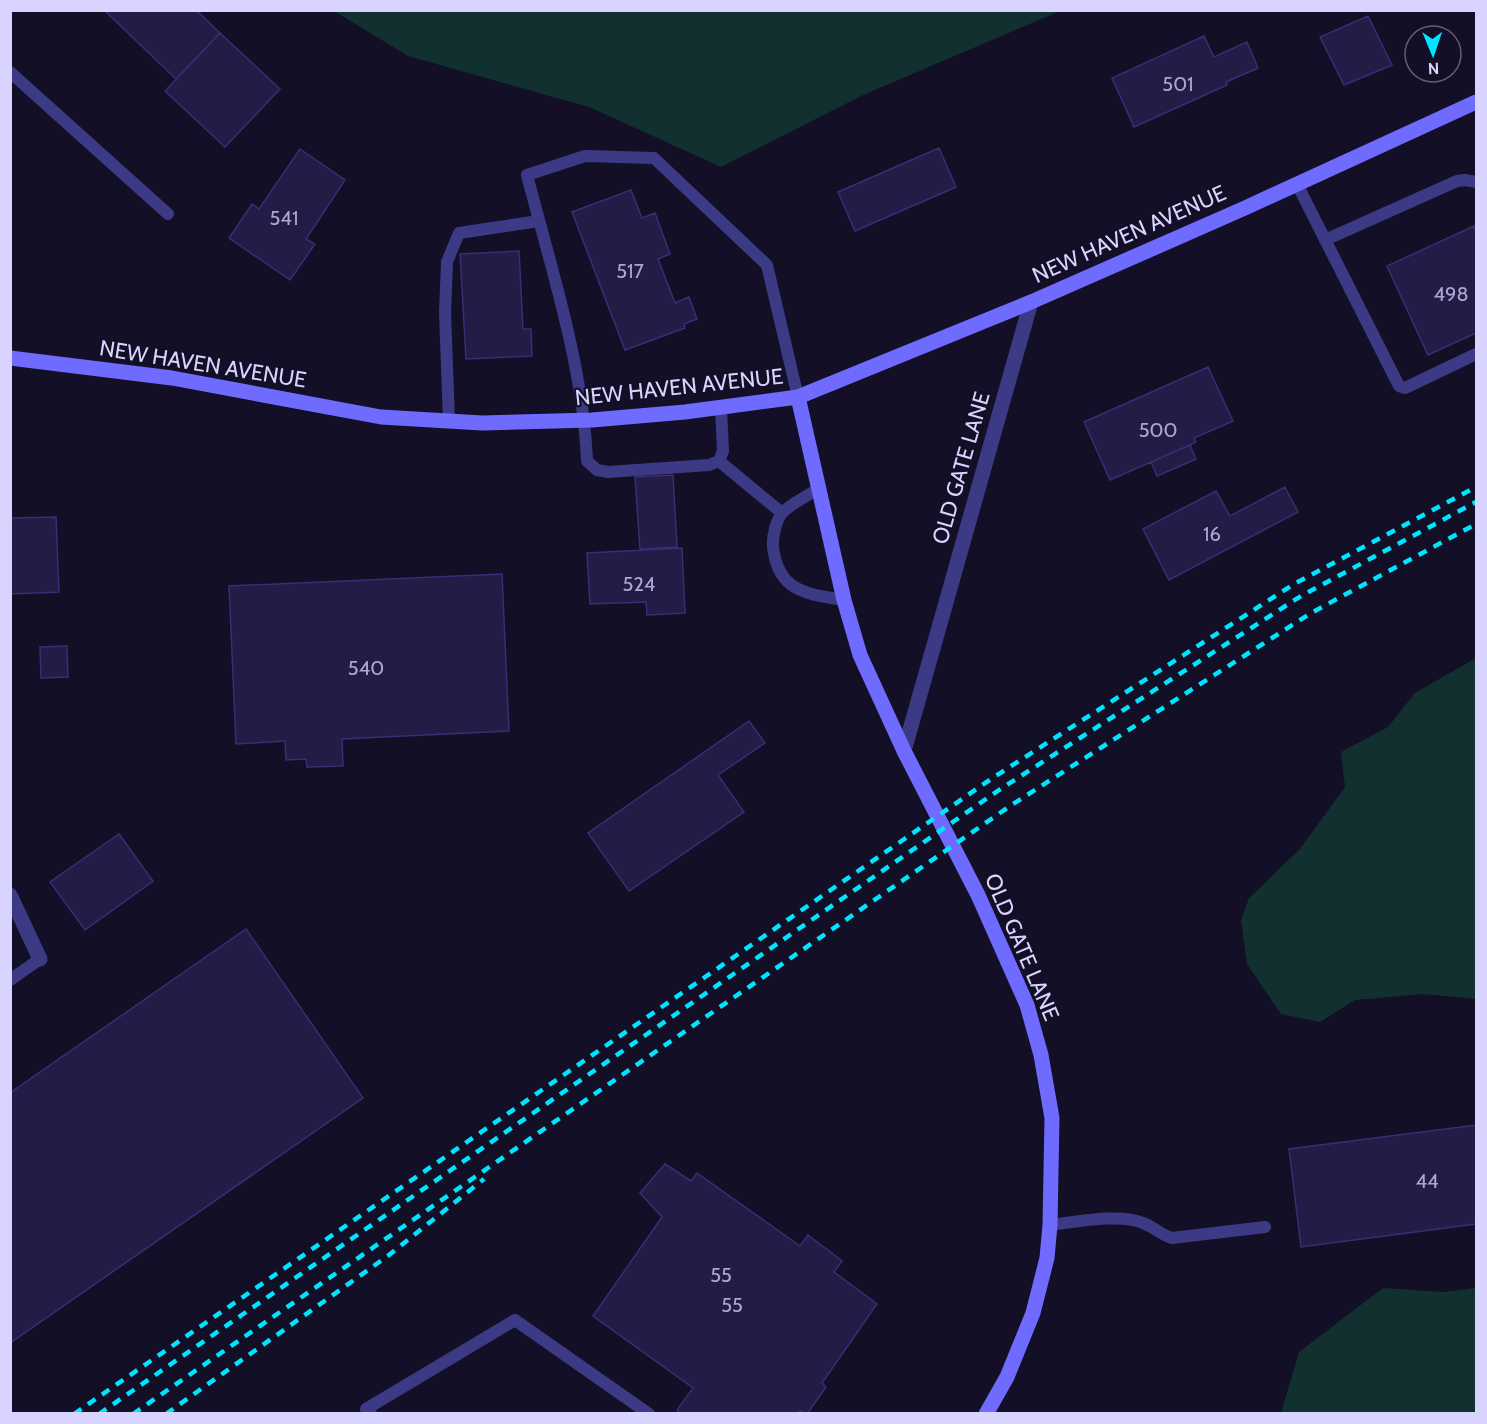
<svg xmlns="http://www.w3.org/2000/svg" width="1487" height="1424" viewBox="0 0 1487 1424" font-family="Cabin,sans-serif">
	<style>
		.green { fill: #12302f }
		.building { fill: #241b47; stroke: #3b2d73; stroke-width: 1.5 }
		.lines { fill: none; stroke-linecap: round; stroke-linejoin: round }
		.service { stroke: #3d3a85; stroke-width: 12 }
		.minor { stroke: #3d3a85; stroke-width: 15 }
		.secondary { stroke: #6f6bff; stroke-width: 15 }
		.rail { stroke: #00e5ff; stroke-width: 4.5; stroke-dasharray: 9 8; stroke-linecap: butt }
		.labels { text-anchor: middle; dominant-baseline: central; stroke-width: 4.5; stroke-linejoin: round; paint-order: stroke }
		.number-label { font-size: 20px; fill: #aca6d1 }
		.street-label { font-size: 22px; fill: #d9d4ff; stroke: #130f26 }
	</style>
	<rect width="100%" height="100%" fill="#130f26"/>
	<path class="green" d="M334 11V10L1060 11 863 95 721 167 589 107 408 56Z
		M1476 658V999L1423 994 1355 1000 1320 1022 1281 1014 1247 964 1241 920 1249 898 1300 849 1345 787 1341 752 1388 727 1415 693Z
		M1383 1288 1443 1292 1476 1288V1413H1281L1299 1352Z"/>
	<path class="building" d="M104 10H196L220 33 176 79Z
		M1368 16 1392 65 1344 85 1320 37Z
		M220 33 280 89 225 147 165 91Z
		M1204 36 1214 57 1247 42 1258 68 1226 82 1227 85 1134 127 1112 78Z
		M939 148 956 187 855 231 838 192Z
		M300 149 345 180 306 239 315 244 290 280 229 238 252 204 259 209Z
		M631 190 642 218 655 213 670 254 658 259 675 303 689 297 697 319 684 324 685 328 625 350 572 212Z
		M1474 226 1476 232V333L1428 355 1387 266Z
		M519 251 523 329H531L532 356 466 359 460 254Z
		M1208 367 1233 421 1194 438 1196 442 1190 445 1110 480 1084 422Z
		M1190 445 1196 459 1157 476 1151 462Z
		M673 475 677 547 640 549 635 477Z
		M1285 487 1298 512 1169 580 1143 529 1216 491 1230 516Z
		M56 517 59 592 10 594V518Z
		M682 548 685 613 647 615 646 602 590 604 587 553Z
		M502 574 509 731 342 739 343 766 307 767 306 759 286 760 285 741 236 744 229 586Z
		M67 646 68 677 41 678 40 647Z
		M749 721 765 743 718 775 744 812 629 891 588 833Z
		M119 834 153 881 85 930 50 882Z
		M246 929 363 1098 10 1343V1093Z
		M1476 1125V1224L1301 1247 1289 1149Z
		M665 1164 691 1181 697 1173 800 1246 808 1235 842 1261 834 1272 877 1304 822 1383 826 1387 807 1414 800 1411 798 1414H681L677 1410 693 1388 593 1316 662 1217 640 1193Z"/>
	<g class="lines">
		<path class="service" d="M10 72 168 214
			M1297 184 1399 386 1405 388 1476 354
			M1325 240 1457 181 1465 180 1476 182
			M721 408 723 451 719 461 709 465 608 472 597 470 587 461C583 365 551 268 527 175L585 156 654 158 767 265 798 397
			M449 421 445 312 447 262 459 233 539 221
			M719 461 782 513
			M819 488C808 496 792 503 783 512 776 519 772 538 773 547 778 592 807 594 844 600
			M10 980 40 959
			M1050 1225C1076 1222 1119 1213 1143 1223 1154 1227 1161 1235 1172 1238L1265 1227
			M371 1414 366 1409 515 1320 649 1414"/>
		<path class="minor" d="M904 751 1031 302
			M10 895 40 959"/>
		<path class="secondary" d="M10 358 172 378 381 417 482 423 592 420 685 412 798 397 1031 302 1245 208 1476 102
			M798 397 844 600 860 655 904 751 978 895 1027 1005 1041 1055 1052 1118 1050 1225 1047 1258 1033 1313 1007 1377 986 1414"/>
		<path class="rail" d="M74 1414 991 779 1294 584 1476 487
			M99 1414 999 790 1301 596 1476 502
			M133 1414 1010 806 1311 613 1476 524
			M166 1414 389 1255 484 1179"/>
	</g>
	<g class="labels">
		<g class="number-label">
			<text x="1178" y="84">501</text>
			<text x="284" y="218">541</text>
			<text x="630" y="271">517</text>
			<text x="1451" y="294">498</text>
			<text x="1158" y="430">500</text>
			<text x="1212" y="534">16</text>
			<text x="639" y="584">524</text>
			<text x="366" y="668">540</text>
			<text x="1427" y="1181">44</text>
			<text x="721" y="1275">55</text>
			<text x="732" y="1305">55</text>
		</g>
		<g class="street-label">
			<text transform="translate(1129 234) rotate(-24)">NEW HAVEN AVENUE</text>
			<text transform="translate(203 364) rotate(9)">NEW HAVEN AVENUE</text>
			<text transform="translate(679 387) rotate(-6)">NEW HAVEN AVENUE</text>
			<text transform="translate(961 468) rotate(-74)">OLD GATE LANE</text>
			<text transform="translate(1022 947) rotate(67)">OLD GATE LANE</text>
		</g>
	</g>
	<rect width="1487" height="1424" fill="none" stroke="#d9d4ff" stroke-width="24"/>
	<g transform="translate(1433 54) rotate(178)"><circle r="28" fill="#130f26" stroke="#625e7d" stroke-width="1.5"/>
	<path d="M0-4.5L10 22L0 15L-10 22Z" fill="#00e5ff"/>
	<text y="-9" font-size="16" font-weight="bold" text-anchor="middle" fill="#d9d4ff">N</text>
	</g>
</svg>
